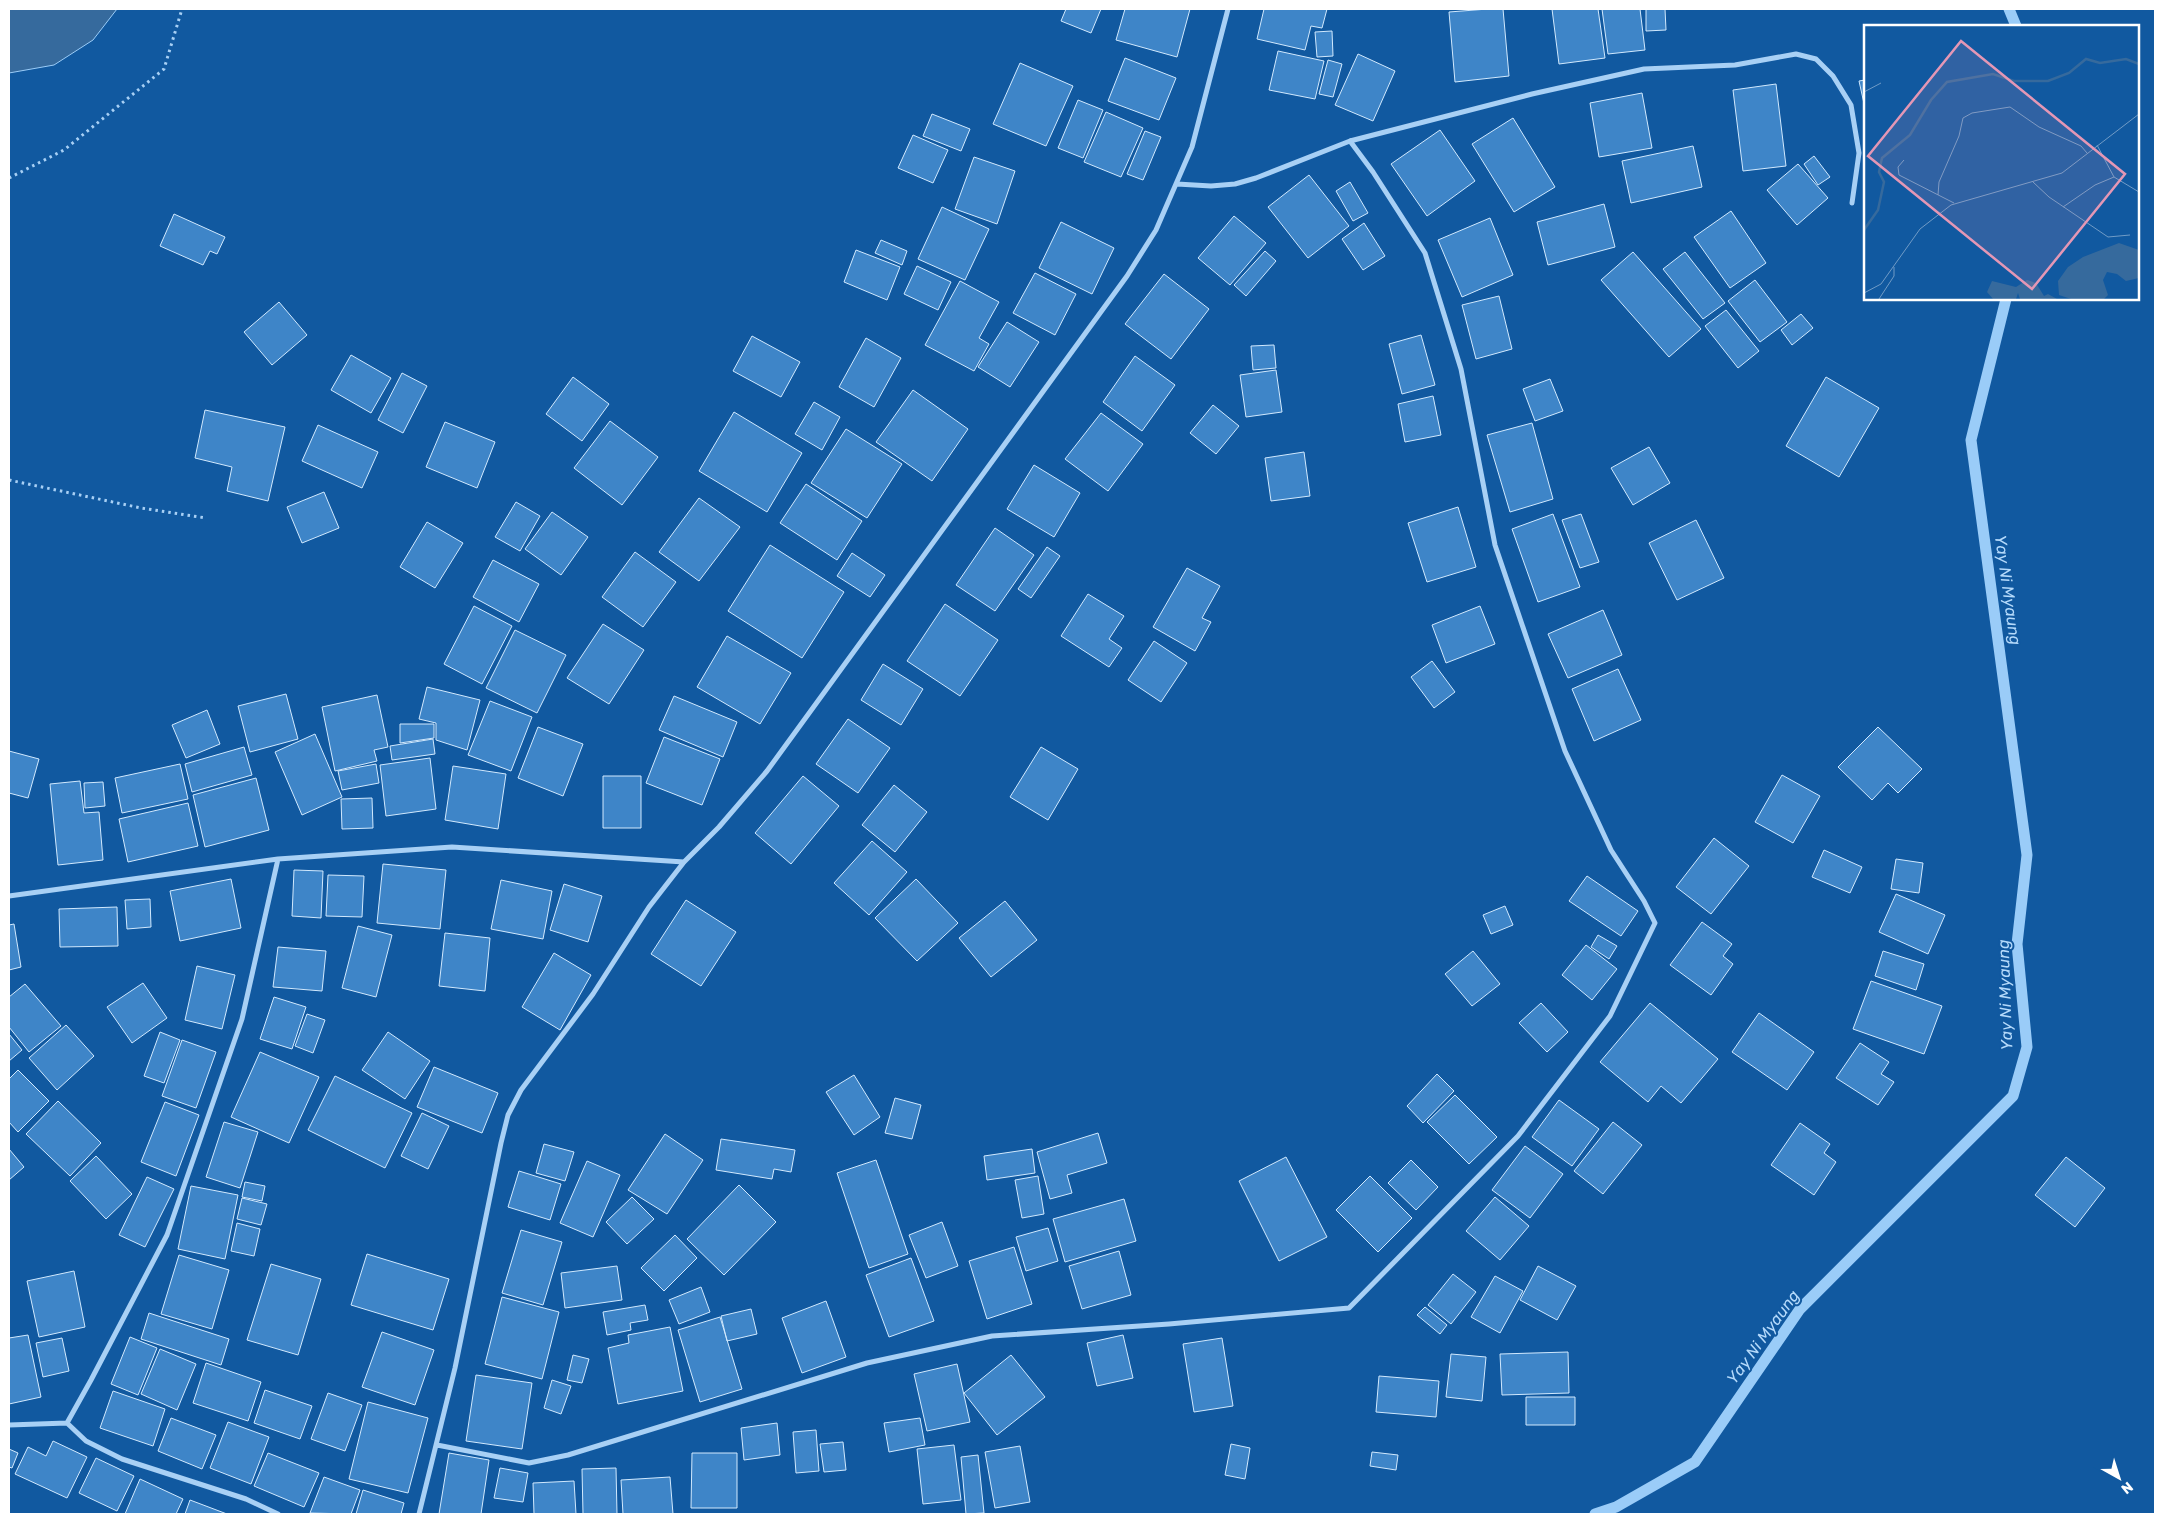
<svg xmlns="http://www.w3.org/2000/svg" width="2164" height="1523" viewBox="0 0 2164 1523" font-family="Rubik,sans-serif">
	<style>
		.water { fill: #366a9d; stroke: #9accf8 }
		.lines { fill: none; stroke-linecap: round; stroke-linejoin: round }
		.stream { stroke: #9accf8; stroke-width: 11 }
		.building { fill: #3e85c8; stroke: #d1e9fe }
		.path { stroke: #a8d0f5; stroke-width: 3; stroke-dasharray: 2.5 4; stroke-linecap: butt }
		.minor { stroke: #a8d0f5; stroke-width: 5 }
		.labels { text-anchor: middle; dominant-baseline: central; stroke-width: 4; stroke-linejoin: round; paint-order: stroke }
		.water-label { font-size: 16px; font-style: italic; fill: #b5dafb; stroke: #1159a0 }
		.inset-river { fill: none; stroke: #366a9d; stroke-width: 2.5 }
		.inset-road { fill: none; stroke: #709bc6; stroke-width: 1 }
		.view { fill: #e497b5; fill-opacity: 0.15; stroke: #e497b5; stroke-width: 2.5 }
		.inset-edge { fill: none; stroke: #fff; stroke-width: 2.5 }
	</style>
	<rect width="100%" height="100%" fill="#1159a0"/>
	<path class="water" d="M9 9H117L93 40 54 65 9 73Z"/>
	<g class="lines">
		<path class="stream" d="M2009 9 2016 26
			M1595 1514 1616 1507 1695 1462 1800 1309 2013 1096 2027 1047 2017 944 2027 855 1971 440 2006 299"/>
	</g>
	<path class="building" d="M1066 9H1101L1091 33 1061 21Z
		M1125 9H1190L1177 57 1116 40Z
		M1264 9H1327L1322 28 1311 26 1305 50 1257 39Z
		M1488 9H1503L1509 76 1455 82 1449 12Z
		M1552 9H1598L1605 58 1559 64Z
		M1602 9H1640L1645 50 1608 54Z
		M1646 9H1665L1666 30 1646 31Z
		M1332 31 1333 56 1317 57 1315 32Z
		M1278 51 1324 61 1315 99 1269 90Z
		M1358 54 1395 71 1373 121 1335 105Z
		M1125 58 1176 78 1159 120 1108 101Z
		M1328 60 1342 64 1333 97 1319 94Z
		M1020 63 1073 86 1046 146 993 124Z
		M1865 80V108L1859 81Z
		M1776 84 1786 166 1743 171 1733 90Z
		M1642 93 1652 148 1599 157 1590 103Z
		M1078 100 1103 110 1083 158 1058 148Z
		M1106 112 1143 128 1121 177 1084 162Z
		M932 114 970 129 961 151 923 136Z
		M1513 118 1555 187 1514 212 1472 144Z
		M1440 130 1475 181 1427 216 1391 164Z
		M1145 131 1161 137 1143 180 1127 174Z
		M913 135 948 150 933 183 898 168Z
		M1693 146 1702 187 1631 203 1622 161Z
		M1814 156 1830 177 1818 185 1804 164Z
		M974 157 1015 171 997 224 955 209Z
		M1798 164 1828 198 1797 225 1767 190Z
		M1309 175 1349 226 1308 258 1268 207Z
		M1350 182 1368 213 1353 221 1336 191Z
		M1604 204 1615 247 1548 265 1537 222Z
		M942 207 989 229 965 280 918 259Z
		M1731 211 1766 263 1730 288 1694 237Z
		M174 214 225 237 217 254 210 251 203 265 160 246Z
		M1234 216 1266 243 1230 285 1198 258Z
		M1490 218 1513 275 1462 297 1438 240Z
		M1061 222 1114 248 1092 294 1039 268Z
		M1364 223 1385 256 1363 270 1342 239Z
		M881 240 907 251 902 265 875 253Z
		M856 250 900 267 887 300 844 282Z
		M1265 251 1276 261 1246 296 1234 285Z
		M1633 252 1701 329 1669 357 1601 280Z
		M1685 252 1725 303 1703 319 1663 269Z
		M917 266 951 282 938 310 904 294Z
		M1035 273 1076 294 1055 335 1013 313Z
		M1164 274 1209 309 1171 359 1125 324Z
		M1755 280 1787 322 1760 342 1728 301Z
		M960 281 999 302 979 338 989 344 974 371 925 345Z
		M1499 296 1512 349 1476 359 1462 305Z
		M279 302 307 335 272 365 244 332Z
		M1726 310 1759 351 1738 368 1705 326Z
		M1801 314 1813 328 1792 345 1781 330Z
		M1007 322 1039 342 1010 387 978 367Z
		M1421 335 1435 385 1402 394 1389 344Z
		M752 336 800 362 781 397 733 371Z
		M866 338 901 358 874 407 839 387Z
		M1274 345 1276 368 1253 370 1251 346Z
		M351 355 391 378 371 413 331 390Z
		M1135 356 1175 385 1142 431 1103 402Z
		M1276 370 1282 412 1246 417 1240 375Z
		M402 373 427 386 403 433 378 420Z
		M573 377 609 404 582 441 546 414Z
		M1826 377 1879 408 1839 477 1786 446Z
		M1550 379 1563 411 1535 421 1523 389Z
		M913 390 968 429 932 481 876 442Z
		M1433 396 1441 435 1405 442 1398 404Z
		M814 402 840 417 822 450 795 434Z
		M1213 405 1239 426 1216 454 1190 433Z
		M205 410 285 427 268 501 227 491 232 467 195 458Z
		M734 412 802 453 767 512 699 471Z
		M1101 413 1143 444 1108 491 1065 459Z
		M610 421 658 457 622 505 574 468Z
		M445 422 495 442 477 488 426 467Z
		M1532 423 1553 499 1510 512 1487 435Z
		M318 425 378 452 362 488 302 461Z
		M846 429 902 464 867 518 811 483Z
		M1649 447 1670 483 1633 505 1611 468Z
		M1304 452 1310 496 1271 501 1265 458Z
		M1034 465 1080 493 1054 537 1007 509Z
		M806 484 862 521 837 560 780 523Z
		M324 492 339 528 302 543 287 507Z
		M699 498 740 527 699 581 659 552Z
		M516 502 540 516 520 551 495 537Z
		M1458 507 1476 567 1427 582 1408 523Z
		M552 512 588 537 561 575 525 549Z
		M1553 514 1580 587 1538 602 1512 529Z
		M1581 514 1599 562 1580 568 1562 520Z
		M1696 520 1724 578 1677 600 1649 543Z
		M427 522 463 543 435 588 400 567Z
		M995 528 1034 555 995 611 956 585Z
		M770 545 844 592 802 658 728 611Z
		M1047 547 1060 556 1031 598 1018 589Z
		M635 552 676 582 643 627 602 597Z
		M852 553 885 575 870 597 837 576Z
		M493 560 539 584 519 622 473 597Z
		M1187 568 1220 586 1202 618 1211 622 1195 651 1153 627Z
		M1088 594 1124 616 1109 639 1122 648 1109 667 1061 636Z
		M945 604 998 640 960 696 907 661Z
		M474 606 512 626 482 684 444 664Z
		M1480 606 1495 644 1446 663 1432 625Z
		M1603 610 1622 655 1568 678 1548 634Z
		M603 624 644 650 609 704 567 678Z
		M515 630 566 655 537 713 486 688Z
		M727 636 791 673 760 724 697 687Z
		M1154 641 1187 663 1161 702 1128 680Z
		M1432 661 1455 692 1434 708 1411 677Z
		M883 664 923 689 901 725 861 700Z
		M1618 669 1641 720 1594 741 1572 689Z
		M427 687 480 700 467 750 436 740V723L419 719Z
		M286 694 298 739 250 752 238 706Z
		M377 695 388 747 374 750 377 761 335 771 322 707Z
		M674 696 737 722 723 757 659 730Z
		M490 701 532 717 511 771 468 755Z
		M207 710 220 744 186 758 172 725Z
		M848 719 890 748 858 793 816 764Z
		M400 724H434V738L400 743Z
		M538 727 583 744 563 796 518 778Z
		M1878 727 1922 769 1898 793 1888 783 1872 800 1838 767Z
		M315 734 342 797 302 815 275 752Z
		M664 737 720 759 702 805 646 783Z
		M433 739 435 754 392 760 390 746Z
		M244 747 252 775 192 792 185 764Z
		M1041 747 1078 769 1048 820 1010 797Z
		M9 751 39 759 28 798 9 793Z
		M430 758 436 809 386 816 380 765Z
		M180 764 188 799 122 813 115 778Z
		M376 764 379 783 342 790 338 771Z
		M453 766 506 774 498 829 445 820Z
		M1782 775 1820 796 1793 843 1755 822Z
		M603 776H641V828H603Z
		M803 776 839 806 791 864 755 833Z
		M256 778 269 830 205 847 193 795Z
		M80 781 84 813 99 812 103 860 58 865 50 784Z
		M103 782 105 806 85 808 84 783Z
		M894 785 927 812 895 852 862 825Z
		M372 798 373 828 342 829 341 799Z
		M188 803 198 846 128 862 119 819Z
		M1714 838 1749 866 1711 914 1676 887Z
		M872 841 907 872 869 915 834 883Z
		M1824 850 1862 867 1850 893 1812 877Z
		M1896 859 1923 863 1919 893 1891 889Z
		M383 864 446 870 440 929 377 923Z
		M294 870 323 871 321 918 292 916Z
		M328 875 364 876 362 917 326 916Z
		M1587 876 1638 911 1621 936 1569 901Z
		M231 879 241 928 180 941 170 891Z
		M916 879 958 923 917 961 875 918Z
		M501 880 552 891 543 939 491 929Z
		M564 884 602 896 588 942 550 930Z
		M1896 894 1945 915 1928 954 1879 932Z
		M150 899 151 927 127 929 125 900Z
		M686 900 736 932 701 986 651 954Z
		M1005 901 1037 940 991 977 959 938Z
		M1505 906 1513 925 1491 934 1483 915Z
		M117 907 118 946 60 947 59 909Z
		M1702 922 1732 944 1723 956 1733 964 1711 995 1670 965Z
		M14 924 21 967 9 970V925Z
		M358 926 392 935 376 997 342 988Z
		M445 933 490 938 485 991 439 986Z
		M1598 935 1617 946 1609 959 1591 947Z
		M1586 945 1617 969 1592 1000 1562 975Z
		M278 947 326 951 322 991 273 987Z
		M1473 951 1500 984 1472 1006 1445 974Z
		M1883 951 1924 964 1916 990 1875 976Z
		M554 953 591 975 560 1030 522 1007Z
		M197 966 235 975 222 1029 185 1020Z
		M1871 981 1942 1006 1924 1054 1853 1029Z
		M143 983 167 1018 132 1043 107 1007Z
		M25 984 61 1026 29 1052 9 1027V997Z
		M274 997 306 1007 292 1049 260 1039Z
		M1541 1003 1568 1032 1547 1052 1519 1023Z
		M1650 1003 1718 1059 1681 1103 1661 1086 1648 1102 1600 1062Z
		M1759 1013 1814 1052 1787 1090 1732 1052Z
		M307 1014 325 1020 313 1053 295 1046Z
		M66 1025 94 1056 57 1090 29 1058Z
		M160 1032 180 1040 164 1083 144 1076Z
		M388 1032 430 1061 405 1099 362 1070Z
		M9 1034 22 1050 9 1061Z
		M182 1040 216 1052 196 1108 162 1096Z
		M1860 1043 1889 1062 1881 1074 1894 1082 1878 1105 1836 1078Z
		M260 1052 319 1077 289 1143 231 1117Z
		M434 1067 498 1093 482 1133 417 1107Z
		M18 1070 49 1101 18 1132 9 1122V1079Z
		M1437 1074 1454 1091 1423 1123 1407 1106Z
		M854 1075 880 1117 854 1135 826 1092Z
		M335 1076 412 1113 385 1168 308 1130Z
		M1455 1095 1497 1137 1469 1164 1427 1122Z
		M895 1098 921 1105 912 1139 885 1133Z
		M1559 1100 1599 1129 1572 1166 1532 1137Z
		M58 1101 101 1143 70 1176 26 1134Z
		M165 1102 199 1115 176 1176 141 1162Z
		M422 1113 449 1126 428 1169 401 1156Z
		M224 1122 258 1132 240 1188 206 1177Z
		M1613 1122 1642 1145 1603 1194 1574 1171Z
		M1800 1123 1830 1144 1824 1153 1836 1162 1814 1195 1771 1165Z
		M1098 1133 1107 1163 1067 1175 1072 1193 1050 1199 1037 1152Z
		M665 1134 703 1160 667 1214 628 1190Z
		M721 1139 795 1150 791 1172 774 1169 772 1179 716 1170Z
		M544 1144 574 1152 565 1181 536 1173Z
		M1525 1146 1563 1174 1530 1218 1492 1190Z
		M9 1149 24 1167 9 1180Z
		M1032 1149 1035 1173 987 1180 984 1156Z
		M96 1156 132 1194 106 1219 70 1181Z
		M1286 1157 1327 1237 1279 1261 1239 1181Z
		M2066 1157 2105 1188 2075 1227 2035 1195Z
		M876 1160 908 1254 869 1268 837 1173Z
		M1411 1160 1438 1187 1416 1210 1388 1183Z
		M587 1161 620 1175 593 1237 560 1223Z
		M519 1171 561 1184 550 1220 508 1207Z
		M1038 1176 1044 1214 1022 1218 1015 1180Z
		M1370 1176 1412 1218 1378 1252 1336 1210Z
		M147 1177 174 1189 145 1247 119 1235Z
		M245 1182 265 1186 262 1201 242 1197Z
		M739 1185 776 1222 724 1275 687 1239Z
		M191 1186 238 1195 225 1259 178 1249Z
		M632 1197 654 1219 627 1244 606 1222Z
		M1495 1197 1529 1226 1500 1260 1466 1231Z
		M242 1198 267 1204 261 1225 237 1219Z
		M1124 1199 1136 1241 1065 1262 1053 1219Z
		M942 1222 958 1266 926 1278 909 1235Z
		M237 1223 260 1229 254 1256 231 1251Z
		M1048 1228 1058 1261 1026 1271 1016 1237Z
		M521 1230 562 1242 543 1305 502 1293Z
		M675 1235 697 1258 664 1291 641 1268Z
		M1014 1247 1032 1304 987 1319 969 1261Z
		M1119 1251 1131 1295 1082 1309 1069 1266Z
		M367 1254 449 1279 433 1330 351 1305Z
		M179 1255 229 1270 212 1329 161 1314Z
		M911 1258 934 1321 889 1337 866 1275Z
		M271 1264 321 1279 298 1355 247 1340Z
		M617 1266 622 1300 565 1308 561 1273Z
		M1538 1266 1576 1286 1557 1320 1520 1300Z
		M74 1271 85 1327 39 1337 27 1281Z
		M1453 1274 1476 1292 1451 1324 1428 1305Z
		M1495 1276 1523 1291 1500 1333 1471 1317Z
		M701 1287 710 1312 679 1324 669 1300Z
		M502 1297 559 1312 542 1379 485 1364Z
		M826 1301 846 1357 802 1373 782 1318Z
		M645 1305 648 1320 630 1323 631 1330 607 1335 603 1312Z
		M1425 1307 1447 1325 1440 1334 1417 1315Z
		M751 1309 757 1334 727 1341 721 1316Z
		M149 1313 229 1339 221 1365 141 1339Z
		M720 1317 742 1389 700 1402 678 1330Z
		M670 1327 683 1391 618 1404 608 1348 629 1343 628 1335Z
		M382 1332 434 1350 415 1405 362 1387Z
		M28 1335 41 1397 9 1404V1338Z
		M1123 1335 1133 1378 1097 1386 1087 1343Z
		M130 1337 157 1348 138 1395 111 1384Z
		M62 1338 69 1371 43 1377 36 1343Z
		M1222 1338 1233 1406 1194 1412 1183 1344Z
		M160 1349 196 1364 177 1410 141 1394Z
		M1568 1352 1569 1393 1502 1395 1500 1354Z
		M1451 1354 1486 1357 1482 1401 1446 1397Z
		M573 1355 589 1359 582 1383 567 1380Z
		M1011 1355 1045 1397 997 1435 964 1393Z
		M206 1363 261 1382 248 1421 193 1403Z
		M957 1364 970 1422 927 1431 914 1374Z
		M476 1375 532 1383 522 1449 466 1441Z
		M1379 1376 1439 1381 1436 1417 1376 1412Z
		M552 1380 571 1386 561 1414 544 1408Z
		M265 1390 312 1406 300 1439 254 1423Z
		M113 1391 165 1409 153 1446 100 1428Z
		M328 1393 362 1405 345 1451 311 1439Z
		M1526 1397H1575V1425H1526Z
		M368 1402 428 1418 408 1493 349 1479Z
		M171 1418 216 1435 202 1469 158 1451Z
		M920 1418 925 1445 889 1452 884 1423Z
		M228 1422 269 1437 251 1484 210 1468Z
		M777 1423 780 1455 744 1460 741 1428Z
		M816 1430 819 1471 796 1473 793 1432Z
		M53 1441 87 1457 67 1498 15 1474 28 1447 46 1456Z
		M843 1442 846 1470 824 1472 820 1444Z
		M1231 1444 1250 1448 1245 1479 1225 1475Z
		M954 1445 961 1500 923 1504 917 1449Z
		M1020 1446 1030 1502 995 1508 985 1452Z
		M9 1449 18 1453 12 1468 9 1467Z
		M1372 1452 1398 1455 1396 1470 1370 1466Z
		M268 1453 319 1473 304 1507 254 1486Z
		M449 1453 489 1460 481 1514H439Z
		M692 1453H737V1508H691Z
		M978 1455 984 1513 966 1514 961 1457Z
		M96 1458 134 1476 117 1511 79 1493Z
		M500 1468 528 1473 523 1502 494 1498Z
		M616 1468 617 1514H583L582 1469Z
		M324 1477 360 1490 351 1514 310 1513Z
		M670 1477 673 1514H623L621 1480Z
		M140 1479 183 1499 176 1514H125Z
		M574 1481 576 1514H534L533 1483Z
		M363 1490 404 1503 401 1514H356Z
		M190 1500 227 1514H185Z"/>
	<g class="lines">
		<path class="path" d="M9 178 64 150 164 69 182 9
			M9 480 141 508 206 518"/>
		<path class="minor" d="M1177 184 1211 186 1235 184 1256 178 1350 141 1532 94 1644 69 1735 65 1796 54 1816 59 1833 76 1851 105 1859 153 1852 203
			M9 896 278 859 452 847 684 862
			M67 1423 91 1380 167 1235 242 1019 278 859
			M9 1425 67 1423 86 1441 122 1459 246 1499 278 1514
			M437 1445 529 1463 568 1455 867 1363 992 1336 1169 1324 1349 1308 1518 1136 1610 1016 1655 923 1644 901 1611 850 1565 751 1495 545 1461 369 1425 253 1373 172 1350 141
			M419 1514 455 1368 501 1143 508 1115 521 1090 593 994 649 907 684 862 719 827 767 771 1127 276 1156 230 1192 147 1228 9"/>
	</g>
	<g class="labels">
		<g class="water-label">
			<text transform="translate(2008 590) rotate(82)">Yay Ni Myaung</text>
			<text transform="translate(2005 995) rotate(-92)">Yay Ni Myaung</text>
			<text transform="translate(1763 1337) rotate(-54)">Yay Ni Myaung</text>
		</g>
	</g>
	<g transform="translate(1864 25)">
		<rect width="275" height="275" fill="#1159a0"/>
		<path d="M255 218 275 225V253L262 256 253 249 243 247 239 255 244 270 240 274H207L195 270 194 256 204 242 219 232ZM163 255 172 258 180 271 184 269 193 274H156L154 268 152 274H129L123 267 128 256 152 262Z" fill="#366a9d"/>
		<path class="inset-river" d="M0 205 14 185 20 157 15 147 18 133 46 110 67 75 83 57 129 49 150 56H184L205 48 222 34 236 38 262 34 275 39"/>
		<path class="inset-road" d="M0 67 17 58M233 120 250 152 275 167M40 135 34 142 35 150 90 178M169 157 185 172 244 212 266 210M74 170 75 157 95 111 99 93 108 88 146 82 175 102 217 121 223 128M199 182 231 160 250 152M0 268 17 259 56 204 87 180 198 148 275 89M15 274 30 251V242"/>
		<path class="view" d="M97 16 261 149 168 264 4 131Z"/>
		<rect width="275" height="275" class="inset-edge"/>
	</g>
	<rect width="2164" height="1523" fill="none" stroke="#ffffff" stroke-width="20"/>
	<g transform="translate(2119 1478) rotate(141)" stroke="#1159a0" stroke-width="4" paint-order="stroke">
	<path d="M0-4L9 19L0 12L-9 19Z" fill="#ffffff"/>
	<text y="-8" font-size="14" font-weight="bold" text-anchor="middle" fill="#ffffff">N</text>
	</g>
</svg>
